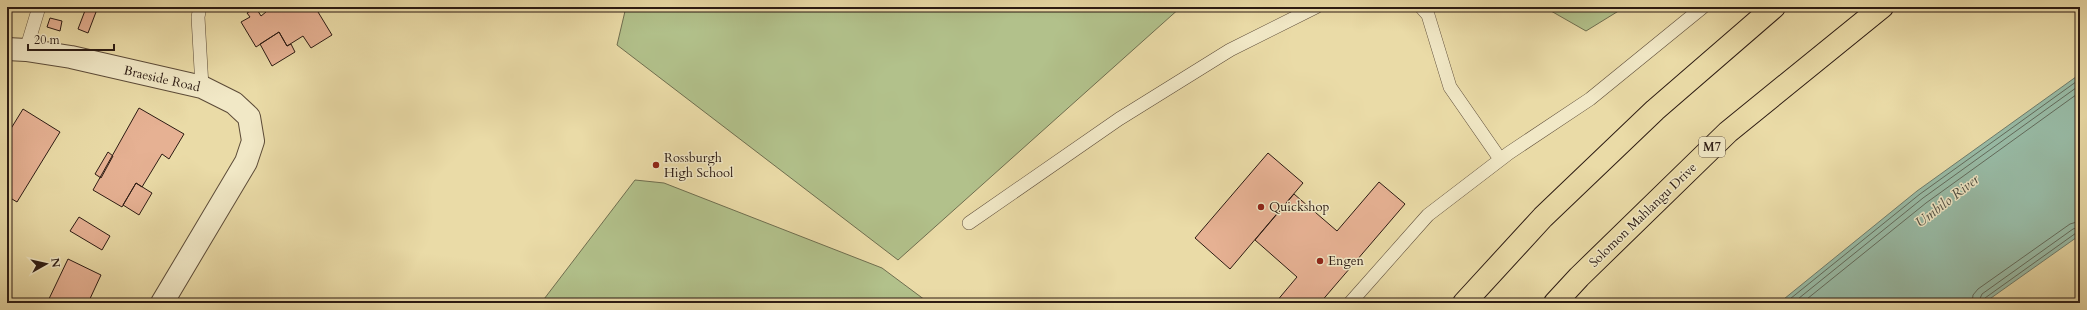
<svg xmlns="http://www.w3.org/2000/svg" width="2087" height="310" viewBox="0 0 2087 310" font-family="Cardo,serif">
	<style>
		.green { fill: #b2c18b; stroke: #6f6e4f }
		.water { fill: #98bba6; stroke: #6d7b6b }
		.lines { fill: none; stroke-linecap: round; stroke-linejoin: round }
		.shore { stroke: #626b5c; stroke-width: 1 }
		.building { fill: #e6b193; stroke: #2c1b13 }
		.lane-casing { stroke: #5c4b38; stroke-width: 14 }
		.street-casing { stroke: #5c4b38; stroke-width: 24 }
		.highway-casing { stroke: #2c1b13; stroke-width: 24 }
		.lane { stroke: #f1e8c6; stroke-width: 13 }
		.street { stroke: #f1e8c6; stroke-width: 22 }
		.highway { stroke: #eadba7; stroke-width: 22 }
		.poi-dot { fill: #8f2418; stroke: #f1e8c6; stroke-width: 1.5 }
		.labels { text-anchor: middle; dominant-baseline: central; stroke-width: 3; stroke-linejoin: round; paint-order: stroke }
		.shield { fill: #f1e8c6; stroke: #675849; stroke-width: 1 }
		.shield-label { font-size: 12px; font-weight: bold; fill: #2c1b13 }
		.street-label { font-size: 13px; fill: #2c1b13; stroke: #f1e8c6 }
		.poi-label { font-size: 13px; fill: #2c1b13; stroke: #f1e8c6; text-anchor: start }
		.water-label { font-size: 14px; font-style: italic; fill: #4c4b3f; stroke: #f1e8c6 }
	</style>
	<rect width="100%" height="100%" fill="#eadba7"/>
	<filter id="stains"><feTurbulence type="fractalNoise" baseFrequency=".005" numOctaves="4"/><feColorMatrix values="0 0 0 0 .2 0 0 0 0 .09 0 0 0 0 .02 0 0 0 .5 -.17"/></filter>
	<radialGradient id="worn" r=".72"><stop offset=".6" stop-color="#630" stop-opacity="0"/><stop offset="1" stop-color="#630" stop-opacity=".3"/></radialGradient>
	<path class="green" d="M626 7H1181L898 260 617 45Z
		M1544 7H1625L1586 31Z
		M635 180 664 183 882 268 929 303H541Z"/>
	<path class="water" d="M2080 74V235L1984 303H1779L1917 191Z"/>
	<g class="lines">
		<path class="shore" d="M1785 303 1920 194 2080 79
			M1793 303 1923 198 2080 85
			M1802 303 1926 203 2080 92
			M1972 303 1973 295 1978 289 2070 224 2080 221
			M1978 303 1982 294 2073 229 2080 227
			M1983 303 1985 298 2076 233 2080 232"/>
	</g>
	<path class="building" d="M263 7H315L332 35 311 48 303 36 287 46 279 32 256 47 241 22 250 17 247 13 256 8 261 16 266 12Z
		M86 8 96 12 88 33 78 29Z
		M50 18 62 21 60 31 47 27Z
		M279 32 287 46 291 44 295 52 272 66 260 44Z
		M139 108 184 134 169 159 162 154 142 187 136 183 122 207 93 190Z
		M23 109 60 132 17 202 7 196V135Z
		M108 152 113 156 101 178 95 174Z
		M1268 153 1303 183 1230 269 1195 238Z
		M1379 182 1405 204 1320 303H1277L1276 302 1297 277 1255 240 1294 194 1337 231Z
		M136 183 152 193 139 215 123 205Z
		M79 217 110 236 102 250 70 231Z
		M68 259 101 275 88 303H47Z"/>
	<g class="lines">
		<defs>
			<path id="lane" d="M200 7 198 17 202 87
				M1421 7 1428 15 1450 87 1500 159
				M26 50 39 7
				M969 223 1119 119 1230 50 1316 7
				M1350 303 1428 215 1509 153 1590 99 1703 7"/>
			<path id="street" d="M7 49 26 50 71 57 202 87 234 103 249 117 253 141 246 162 162 303"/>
			<path id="highway" d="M1464 303 1543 217 1655 110 1774 7
				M1555 303 1579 277 1728 132 1882 7"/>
		</defs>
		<use href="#lane" class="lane-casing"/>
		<use href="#street" class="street-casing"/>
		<use href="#highway" class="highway-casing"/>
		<use href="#lane" class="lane"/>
		<use href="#street" class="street"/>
		<use href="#highway" class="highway"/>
	</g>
	<g class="poi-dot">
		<circle cx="656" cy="165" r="4"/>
		<circle cx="1261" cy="207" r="4"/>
		<circle cx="1320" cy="261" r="4"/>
	</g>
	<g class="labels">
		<rect class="shield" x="1699" y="137" width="26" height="20" rx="3"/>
		<g class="shield-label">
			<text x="1712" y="147">M7</text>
		</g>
		<g class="street-label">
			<text transform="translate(162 79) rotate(13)">Braeside Road</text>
			<text transform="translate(1643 215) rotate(-44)">Solomon Mahlangu Drive</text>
		</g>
		<g class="poi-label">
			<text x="664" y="158">Rossburgh<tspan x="664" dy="15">High School</tspan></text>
			<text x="1269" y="207">Quickshop</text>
			<text x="1328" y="261">Engen</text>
		</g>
		<g class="water-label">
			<text transform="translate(1947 201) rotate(-38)">Umbilo River</text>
		</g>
	</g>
	<rect width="2087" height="310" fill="none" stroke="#eadba7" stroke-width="24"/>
	<rect x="8" y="8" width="2071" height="294" fill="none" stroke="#2c1b13" stroke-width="2"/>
	<rect x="12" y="12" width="2063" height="286" fill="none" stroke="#2c1b13"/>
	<g transform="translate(46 264) rotate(82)" stroke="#f1e8c6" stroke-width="3" paint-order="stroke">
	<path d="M0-3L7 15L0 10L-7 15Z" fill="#2c1b13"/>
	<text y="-6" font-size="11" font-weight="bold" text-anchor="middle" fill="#2c1b13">N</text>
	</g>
	<path d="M28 44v6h86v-6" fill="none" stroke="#2c1b13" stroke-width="2"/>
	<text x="34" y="44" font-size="12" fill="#2c1b13" stroke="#f1e8c6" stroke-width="3" paint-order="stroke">20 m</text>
	<rect width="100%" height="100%" filter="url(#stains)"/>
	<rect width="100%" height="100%" fill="url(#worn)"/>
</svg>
